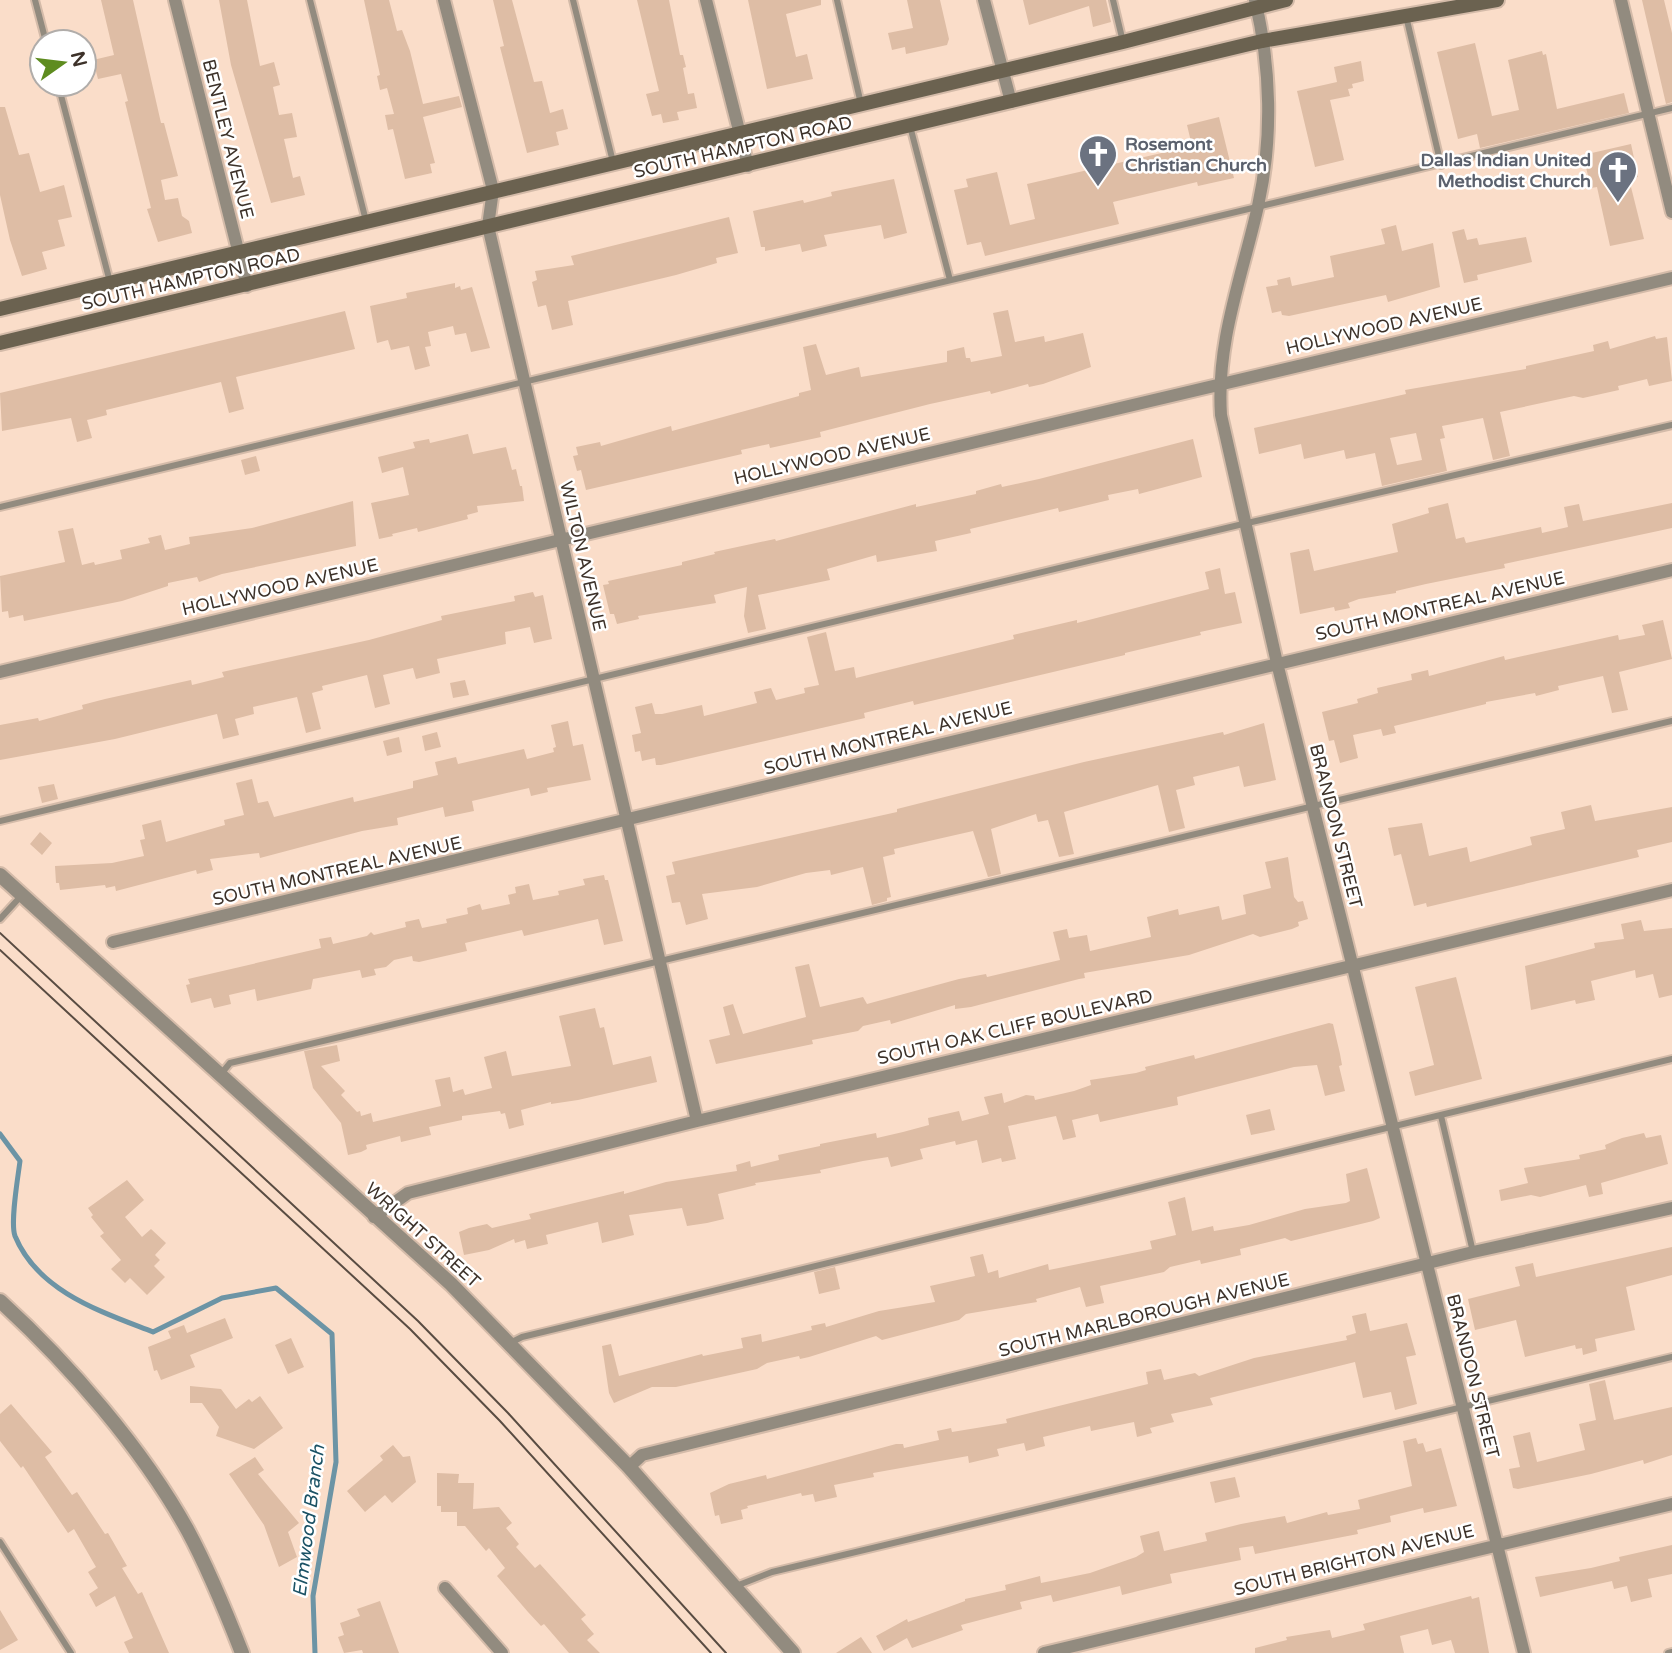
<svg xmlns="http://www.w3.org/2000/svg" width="1672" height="1653" viewBox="0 0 1672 1653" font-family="'Varela Round',sans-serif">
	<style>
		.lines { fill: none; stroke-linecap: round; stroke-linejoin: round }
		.stream { stroke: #6c94a5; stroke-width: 5 }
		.building { fill: #debda5; fill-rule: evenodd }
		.service-casing { stroke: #d4bba9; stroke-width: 10 }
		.minor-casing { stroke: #d4bba9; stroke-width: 16 }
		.tertiary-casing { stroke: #d4bba9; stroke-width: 18 }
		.secondary-casing { stroke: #d4bba9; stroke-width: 18 }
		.service { stroke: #928b7f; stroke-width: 6 }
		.minor { stroke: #928b7f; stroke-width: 12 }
		.tertiary { stroke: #928b7f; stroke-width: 14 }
		.secondary { stroke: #6b6250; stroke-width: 14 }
		.tram { stroke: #594c42; stroke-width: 2 }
		.labels { text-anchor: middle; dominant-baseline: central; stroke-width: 5; stroke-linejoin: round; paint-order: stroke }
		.street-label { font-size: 18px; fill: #3d322a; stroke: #fff }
		.worship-label { font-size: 18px; font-weight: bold; fill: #5b616d; stroke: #fff; text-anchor: start }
		.water-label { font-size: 19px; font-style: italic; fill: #1b5265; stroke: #fff }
	</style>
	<rect width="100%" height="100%" fill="#faddc9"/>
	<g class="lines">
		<path class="stream" d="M0 1134 20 1161C18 1177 10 1223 15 1236 38 1292 102 1312 153 1332L222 1298 276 1288 332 1334 336 1462 313 1596 315 1653"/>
	</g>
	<path class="building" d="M101 0H133L161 123H164L178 176 161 180 165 200 178 198 182 216 189 221 192 233 158 242 147 209 151 208 125 102 128 101 121 74 98 79 93 60 114 55Z
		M219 0H247L260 66 274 62 280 85 273 87 279 115 292 113 297 137 284 139 293 178 300 176 305 195 271 203 231 65Z
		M364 0H389L397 31 402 30 410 51 423 104 459 96 462 107 423 117 435 163 430 164 432 173 405 179 393 129 388 130 385 115 394 114 387 88 380 90 377 76 380 75Z
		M493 0H512L534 82 542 81 550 113 563 109 568 129 556 132 559 145 527 153 500 47 504 46Z
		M637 0H669L680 55H683L686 67 683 68 688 94 694 93 697 108 677 112 679 120 663 123 661 114 652 116 646 94 659 91Z
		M748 0H821V5L786 14 796 57 807 54 813 79 767 89Z
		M907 0H940L949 39 947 45 906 54 905 47 892 50 888 33 913 28Z
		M1023 0H1106L1111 22 1093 27 1089 6 1029 25Z
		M1642 0H1664L1672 33V102L1666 104Z
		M1475 43 1492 116 1519 110 1508 60 1542 51 1543 55 1546 54 1557 109 1624 93 1629 113 1480 148 1477 134 1458 139 1437 52Z
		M1361 61 1364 81 1352 84 1353 88 1348 89 1350 96 1330 100 1344 160 1315 167 1297 91 1337 82 1334 67Z
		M0 107H5L19 155 29 153 40 192 64 185 72 217 58 220 65 246 42 252 47 269 22 276 10 240 0 195Z
		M1219 117 1234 178 1198 186 1197 182 1113 202 1119 224 985 256 981 242 967 245 954 190 968 187 966 179 997 172 1010 225 1035 219 1027 184 1192 146 1187 125Z
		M1631 144 1638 177 1629 179 1644 239 1610 246 1597 187 1591 188 1583 155Z
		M894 179 907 233 884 239 881 225 824 235 827 246 802 252 800 244 765 251V247H761L753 211 803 200 804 203 832 196 831 192Z
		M729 217 738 253 716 258 717 263 676 275 568 301 573 325 552 330 546 305 538 307 532 282 537 280 535 271 574 265 571 256Z
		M1396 225 1402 251 1433 243 1440 287 1388 302 1386 295 1289 316 1282 315 1281 311 1272 313 1266 287 1278 285 1277 280 1290 277 1292 286 1334 277 1330 256 1385 244 1381 229Z
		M1464 229 1467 240 1477 238 1479 245 1526 237 1532 262 1477 275 1478 280 1464 283 1452 232Z
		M455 283V288L460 286 461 290 472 287 490 348 471 352 466 333 455 335 453 326 428 332 431 346 425 347 430 366 415 370 409 346 391 350 388 340 377 343 370 306 407 298 406 293Z
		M1008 310 1015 342 1044 336 1045 342 1083 333 1091 367 1043 384 1029 387 1028 384 991 394 990 391 930 404 820 432 821 437 770 448 769 444 741 450 742 454 586 490 581 470 577 471 573 456 578 455 576 447 600 442 601 446 671 426 672 431 799 396V393L811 390 803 347 816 344 826 375 859 367 861 377 947 362V351L964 347 966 358H970L971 362 1002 356 993 313Z
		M345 311 355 349 236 377 244 409 229 413 221 382 106 410 107 415 87 420 92 438 77 442 71 418 2 431 0 393Z
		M1655 336 1656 339 1667 337 1672 381 1649 386 1647 379 1618 386 1619 390 1583 398 1574 396 1500 412 1510 456 1493 460 1483 418 1442 426 1445 438 1440 439 1447 471 1382 486 1375 453 1346 459 1344 450 1304 459 1301 444 1259 454 1254 428 1406 394 1405 390 1526 369V366L1594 351 1593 345 1608 341 1610 349ZM1416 433 1422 460 1397 465 1390 438Z
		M468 434 473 454 506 447 512 470 516 469 520 486H522L524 501 477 506 478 512 467 515 468 519 418 532 417 528 392 534 393 536 379 539 371 503 409 495 403 467 382 473 378 457 415 448 413 442 429 439 430 443Z
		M1193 439 1202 477 1139 494 1138 489 1108 495 1109 500 1059 512 1058 508 970 529 971 533 935 541 937 551 877 562 876 555 827 569 830 580 758 595 766 629 748 633 744 616 747 587 714 595 716 603 638 616 639 619 617 624 614 614H610L603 585 609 584 608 581 682 565V562L715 554 714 552 775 539 776 541 916 504V507L976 494V491L1001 484 1002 487 1039 479Z
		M256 456 260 471 245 475 241 460Z
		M353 501 356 546 222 574 199 582 197 577 168 583V586L122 601 24 621 23 615 9 618 8 611 2 612 0 576 65 562 58 531 73 528 82 565 94 562 95 565 122 559 120 550 150 543 148 538 161 535 165 550 190 544 189 537 252 528Z
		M1448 503 1456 539 1464 537 1466 543 1541 527 1542 533 1568 527 1564 507 1579 504 1583 521 1672 503V528L1504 564 1505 568 1426 584 1396 591V593L1359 599 1348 603 1350 608 1335 611 1334 607 1300 614 1290 553 1309 549 1314 571 1398 552 1392 524 1429 513 1428 508Z
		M1220 568 1225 594 1235 592 1242 623 1200 632 1201 635 1125 653V655L914 705 913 701 864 713 865 718 661 765H656L655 758 642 761 640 751 635 752 632 735 641 733 635 707 652 703 655 714H662L702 705 704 716 757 703 754 692 771 688 776 700 805 693 804 688 819 685 807 637 826 632 835 671 854 667 856 678 1014 639 1013 635 1077 620V623L1209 589 1205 572Z
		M533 592 535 597 543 595 552 639 534 643 530 627 505 632 506 644 437 659 440 673 416 679 413 668 383 675 390 704 375 708 367 675 322 686 323 690 312 693 321 729 306 733 297 697 253 707 254 714 235 719 239 735 223 739 217 714 115 739 0 760V725L38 718 39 721 83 709 82 705 105 699 191 680 192 685 224 677 222 672 369 640 442 620 441 616 515 601 514 596Z
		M1663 620 1672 659 1619 672 1628 710 1612 713 1603 676 1558 686 1559 690 1536 696 1535 693 1486 702V704L1394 726 1396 733 1383 736 1381 729 1353 735 1358 758 1340 763 1334 740 1329 741 1322 712 1358 703 1357 699 1378 693 1377 688 1412 680 1411 674 1428 670 1429 676 1504 656 1505 660 1618 635 1619 640 1645 635 1642 625Z
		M465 680 469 695 453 698 450 683Z
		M568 721 573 746 583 744 591 780 547 788 548 792 531 796 529 788 472 801 474 811 445 817 443 807 397 818 398 825 362 831 260 858 259 853 210 859 213 870 197 874 196 870 116 891 115 886 106 888 105 885 60 890 59 883H56L55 866 112 863 144 856 140 840 145 839 142 825 161 820 166 842 225 825 224 820 244 815 236 783 252 779 258 803 268 801 274 817 353 797 354 802 413 788V781L438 775 435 762 456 757 458 764 524 749 527 759 554 752 553 748 556 747 551 725Z
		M1264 723 1276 780 1244 787 1239 766 1193 777 1195 785 1176 790 1185 828 1169 832 1158 785 1064 812 1074 854 1059 857 1048 820 1038 822 1036 814 991 829 1001 874 988 877 973 831 894 849 895 854 883 857 891 897 887 898V901L872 905 863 867 831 875 830 870 806 873 757 887 702 894 708 919 686 925 680 902 672 903 666 876 675 874 672 862 897 812V809L1084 762 1223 732 1224 735Z
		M437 732 441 747 425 751 422 736Z
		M399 737 402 752 387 756 383 741Z
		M54 784 58 799 42 803 38 787Z
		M1591 805 1595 821 1672 807V842L1637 850 1639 857 1427 907 1426 903 1414 906 1401 854 1394 856 1388 828 1422 823 1429 856 1467 847 1470 862 1532 845 1530 837 1565 829 1561 812Z
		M40 832 52 843 42 855 30 844Z
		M1288 857 1294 897 1298 902 1303 901 1308 919 1298 922 1299 926 1292 929 1260 937 1253 934 1189 955 1084 973 1085 978 1079 979 971 1007 955 1009V1005L891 1024 890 1020 863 1026 858 1031 812 1040 813 1044 716 1064 709 1040 730 1035 723 1007 733 1004 743 1034 806 1017 795 967 809 964 820 1007 863 997 867 1004 959 979 986 974 987 977 1060 960 1053 932 1067 929 1069 938 1087 935 1090 951 1151 937 1147 917 1178 909 1179 915 1219 906 1222 920 1246 914 1243 895 1271 888 1265 862Z
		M604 875 605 880H608L623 941 604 945 598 919 524 936 522 930 465 943 467 951 419 962 413 961 412 956 394 960 386 967 374 969 376 975 362 978 360 970 313 979 311 989 257 1001 255 989 229 995 231 1004 214 1008 211 998 191 1003 186 985 190 984 188 979 321 948 319 939 331 937 333 944 367 936 371 932 374 935 406 927 405 922 419 919 422 928 447 923 446 919 468 914 467 908 480 904 482 910 510 904 508 895 516 893 515 887 529 884 533 900 559 895 558 891 585 885 583 879Z
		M1641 920 1644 931 1672 928V995L1659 998 1653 974 1636 978 1635 970 1591 981 1595 1000 1576 1004 1575 1000 1531 1010 1525 966 1595 948 1594 943 1624 939 1621 924Z
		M1456 977 1482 1079 1415 1096 1409 1072 1434 1065 1415 987Z
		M595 1008 600 1028 604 1027 613 1065 651 1056 657 1082 578 1100 551 1104V1102L521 1110 524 1125 509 1129 505 1113 501 1114 500 1111 462 1116V1120L429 1127 431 1135 401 1142 400 1136 366 1145 367 1149 361 1152 348 1155 341 1123 313 1088 304 1051 337 1045 340 1061 321 1066 345 1091 341 1095 357 1112 360 1111 361 1116 371 1113 373 1122 441 1106 435 1080 450 1077 453 1092 463 1089 465 1095 492 1088 484 1057 506 1051 512 1076 571 1066 559 1016Z
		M1329 1023 1333 1024 1340 1054 1342 1065 1339 1066 1345 1091 1325 1096 1317 1065 1294 1067 1177 1097 1178 1105 1100 1122 1098 1114 1072 1120 1076 1137 1063 1140 1056 1116 1008 1126 1016 1159 1002 1162 1001 1158 982 1163 977 1140 956 1145 955 1141 920 1149 923 1159 891 1167 888 1157 863 1161 820 1170 821 1173 755 1183 756 1185 718 1194 724 1219 707 1223 687 1226 682 1208 629 1215 634 1235 602 1243 598 1222 546 1235 548 1244 527 1249 525 1240 515 1243 514 1239 489 1250 464 1255 459 1232 469 1228 487 1224 492 1228 531 1219 529 1214 624 1191V1194L666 1182 737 1171 736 1165 750 1161 751 1167 779 1160 778 1155 820 1146V1144L876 1133 877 1138 903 1132 929 1125 928 1118 959 1111 962 1121 989 1114 984 1097 1002 1093 1004 1103 1026 1095 1034 1096 1035 1100 1074 1091 1091 1085 1090 1080 1136 1073 1146 1070 1145 1067 1194 1055 1195 1059Z
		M1270 1109 1275 1130 1251 1135 1246 1115Z
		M1644 1133 1646 1138 1661 1135 1668 1164 1601 1183 1603 1194 1589 1197 1586 1185 1540 1197 1531 1195 1501 1201 1499 1190 1528 1183 1524 1168 1580 1159 1579 1155 1606 1149 1605 1145 1622 1138Z
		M1367 1168 1380 1218 1373 1221 1291 1241 1285 1238 1240 1249 1241 1255 1201 1264 1200 1260 1170 1267 1164 1272 1100 1286 1104 1303 1086 1307 1080 1287 1036 1299 1037 1302 966 1314 959 1320 882 1340 876 1336 809 1357 800 1359 799 1356 767 1363 757 1369 676 1387H652L614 1403 609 1393 602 1346 611 1344 619 1376 702 1354 703 1356 743 1348 741 1338 761 1334 762 1342 812 1330 811 1326 825 1323 826 1327 879 1311 935 1302 930 1286 975 1276 970 1257 983 1254 988 1273 998 1270 999 1278 1048 1264 1049 1270 1152 1249 1150 1241 1176 1235 1168 1202 1185 1197 1192 1231 1213 1226 1214 1231 1249 1225 1305 1209 1346 1203 1350 1201 1346 1174Z
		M127 1180 144 1200 125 1217 142 1237 151 1229 166 1243 155 1255 160 1260 154 1266 165 1277 147 1295 130 1278 125 1283 111 1269 121 1260 100 1236 104 1233 91 1217 93 1215 88 1208Z
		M1672 1247V1275L1626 1287 1635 1330 1595 1339 1597 1351 1583 1355 1582 1348 1576 1349 1575 1345 1525 1357 1516 1320 1475 1330 1468 1299 1520 1286 1515 1267 1533 1263 1536 1277Z
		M835 1267 840 1289 819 1294 814 1272Z
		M1366 1313 1370 1331 1407 1323 1416 1355 1406 1357 1417 1404 1395 1410 1391 1392 1363 1398 1355 1362 1210 1398 1213 1405 1171 1414 1174 1422 1150 1428 1152 1433 1137 1437 1134 1422 1091 1431 1090 1426 1043 1437 1045 1446 1026 1451 1024 1443 997 1449 999 1456 969 1463 968 1456 873 1473 874 1477 834 1485 837 1497 815 1502 813 1494 802 1496 801 1493 747 1506 748 1508 741 1510 743 1519 721 1524 719 1515 715 1516 710 1493 729 1484 766 1475 767 1479 896 1444H903L904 1448 939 1440 937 1431 951 1428 952 1432 1007 1423 1006 1419 1148 1384 1146 1372 1161 1369 1164 1380 1195 1373 1199 1376 1254 1358 1347 1340 1346 1336 1356 1333 1352 1316Z
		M225 1318 233 1338 190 1355 195 1367 161 1380 157 1370 154 1371 148 1347 171 1338 168 1331 184 1325 187 1333Z
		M291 1338 304 1367 288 1374 275 1345Z
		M1605 1380 1614 1420 1672 1407V1455L1644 1464 1643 1460 1591 1474 1518 1489 1513 1488 1509 1469 1520 1467 1513 1436 1530 1432 1537 1462 1585 1450 1579 1424 1596 1420 1589 1384Z
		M190 1386 221 1389 236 1409 249 1399 252 1402 260 1396 283 1428 254 1449 216 1436 219 1427 202 1403H190Z
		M11 1404 52 1452 45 1457 72 1495 77 1492 105 1534 108 1533 127 1566 122 1568 138 1594 142 1592 169 1653H129L124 1642 133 1638 115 1596 96 1607 89 1594 98 1588 88 1572 96 1567 74 1529 68 1533 23 1466 21 1468 0 1441V1414Z
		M1416 1438 1418 1444 1423 1443 1426 1452 1441 1448 1457 1506 1424 1513 1423 1508 1390 1516 1391 1522 1357 1530 1358 1534 1255 1554 1253 1546 1239 1548 1241 1560 1170 1574 1172 1583 1138 1591 1122 1595 1120 1586 1053 1602 1051 1595 1020 1602 1022 1609 961 1625 963 1630 912 1648 907 1638 884 1651 876 1636 907 1619 908 1622 965 1601V1599L1006 1590 1005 1585 1040 1576 1041 1583 1090 1573 1136 1557 1144 1552 1140 1536 1159 1531 1164 1551 1207 1541 1205 1533 1241 1524 1285 1516 1287 1523 1327 1512 1328 1515 1360 1509 1358 1500 1412 1486 1403 1441Z
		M393 1445 403 1457 410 1456 416 1482 392 1503 385 1495 365 1512 347 1491 383 1460 380 1456Z
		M255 1457 264 1470 258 1474 299 1523 288 1532 297 1557 279 1567 264 1525 229 1474Z
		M437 1473 459 1474 458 1483H474L473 1509 499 1507 512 1523 506 1528 519 1544 516 1547 535 1568 540 1564 586 1615 581 1619 594 1634 587 1640 600 1653H569L544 1624 541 1626 528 1612 497 1576 505 1568 489 1548 486 1551 465 1526H457V1512H441V1506H437Z
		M1235 1477 1240 1497 1215 1503 1210 1482Z
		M1672 1545V1574L1648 1579 1652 1597 1631 1602 1627 1586 1614 1589 1612 1581 1540 1597 1535 1577 1591 1568 1620 1561 1619 1557Z
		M1471 1596 1472 1599 1479 1597 1489 1653H1455L1451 1640 1432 1645 1428 1629 1400 1636 1404 1653H1255V1648L1287 1640 1286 1637 1330 1630 1332 1638 1365 1630 1363 1624Z
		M380 1601 399 1653H363L362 1650 344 1653 338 1637 344 1635 340 1623 360 1616 357 1609Z
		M0 1610 18 1640 0 1650Z
		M861 1637 872 1653H836Z"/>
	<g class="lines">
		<defs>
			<path id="service" d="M35 0 46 42
				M310 0 366 221
				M573 0 613 162
				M837 0 861 104
				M1113 0 1123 42
				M1406 16 1441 165
				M58 84 110 282
				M910 126 950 280
				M0 507 1672 108
				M0 821 1243 524 1672 425
				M0 919 22 895
				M221 1074 230 1063 1672 721
				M1441 1116 1473 1252
				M510 1343 522 1337 1672 1059
				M0 1542 71 1653
				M736 1586 772 1572 1672 1357
				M1668 1653 1672 1652"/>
			<path id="minor" d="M175 0 247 286
				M444 0 493 190 488 226 697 1121
				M706 0 748 166
				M984 0 1011 102
				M1255 0C1271 67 1273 139 1258 206 1242 277 1216 342 1221 415L1277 663 1524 1653
				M1621 0 1672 212
				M0 672 1672 278
				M113 942 1672 570
				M374 1217 408 1193 697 1121 1672 890
				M629 1467 642 1455 1473 1252 1672 1208
				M445 1588 502 1653
				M1044 1653 1672 1504"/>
			<path id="tertiary" d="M0 875 451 1284 629 1467 793 1653
				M0 1301C69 1364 143 1449 188 1531 209 1570 226 1612 242 1653"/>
			<path id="secondary" d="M0 309 1123 42 1286 0
				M0 343 1262 41 1497 0"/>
		</defs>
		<use href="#service" class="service-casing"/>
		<use href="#minor" class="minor-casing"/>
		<use href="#tertiary" class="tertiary-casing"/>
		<use href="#secondary" class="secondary-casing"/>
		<use href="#service" class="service"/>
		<use href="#minor" class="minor"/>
		<use href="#tertiary" class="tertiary"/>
		<use href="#secondary" class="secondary"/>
		<path class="tram" d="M0 933 418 1321 508 1413 726 1653
			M0 950 410 1329 500 1421 711 1653"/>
	</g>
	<defs>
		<symbol id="church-pin" viewBox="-11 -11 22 30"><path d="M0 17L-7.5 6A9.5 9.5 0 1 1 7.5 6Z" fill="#6b7280" stroke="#fff"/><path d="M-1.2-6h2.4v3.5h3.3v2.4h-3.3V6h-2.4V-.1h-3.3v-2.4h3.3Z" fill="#fff"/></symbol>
	</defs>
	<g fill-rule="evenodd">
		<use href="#church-pin" x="1076" y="132" width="44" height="60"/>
		<use href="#church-pin" x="1596" y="148" width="44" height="60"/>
	</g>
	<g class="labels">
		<g class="street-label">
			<text transform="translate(228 139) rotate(76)">BENTLEY AVENUE</text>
			<text transform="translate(743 147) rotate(-13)">SOUTH HAMPTON ROAD</text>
			<text transform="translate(191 279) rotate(-13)">SOUTH HAMPTON ROAD</text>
			<text transform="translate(1384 326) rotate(-13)">HOLLYWOOD AVENUE</text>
			<text transform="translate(832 456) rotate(-13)">HOLLYWOOD AVENUE</text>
			<text transform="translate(583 556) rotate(77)">WILTON AVENUE</text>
			<text transform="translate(280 587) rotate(-13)">HOLLYWOOD AVENUE</text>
			<text transform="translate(1440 606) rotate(-13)">SOUTH MONTREAL AVENUE</text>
			<text transform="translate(888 738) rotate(-14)">SOUTH MONTREAL AVENUE</text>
			<text transform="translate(1336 826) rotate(76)">BRANDON STREET</text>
			<text transform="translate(337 871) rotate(-13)">SOUTH MONTREAL AVENUE</text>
			<text transform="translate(1015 1027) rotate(-13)">SOUTH OAK CLIFF BOULEVARD</text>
			<text transform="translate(423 1235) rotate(42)">WRIGHT STREET</text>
			<text transform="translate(1144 1315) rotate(-14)">SOUTH MARLBOROUGH AVENUE</text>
			<text transform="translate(1473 1376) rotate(76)">BRANDON STREET</text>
			<text transform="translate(1354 1560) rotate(-14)">SOUTH BRIGHTON AVENUE</text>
		</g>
		<g class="worship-label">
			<text x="1125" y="144">Rosemont<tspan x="1125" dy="21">Christian Church</tspan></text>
			<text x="1591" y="160" text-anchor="end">Dallas Indian United<tspan x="1591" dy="21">Methodist Church</tspan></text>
		</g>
		<g class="water-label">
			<text transform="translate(309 1521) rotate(-83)">Elmwood Branch</text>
		</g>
	</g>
	<g transform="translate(63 63) rotate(76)"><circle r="33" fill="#ffffff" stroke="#b1adaa" stroke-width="2"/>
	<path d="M0-5L12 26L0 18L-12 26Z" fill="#5e8c1f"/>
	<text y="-10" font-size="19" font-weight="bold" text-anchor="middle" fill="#3d322a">N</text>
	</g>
</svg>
